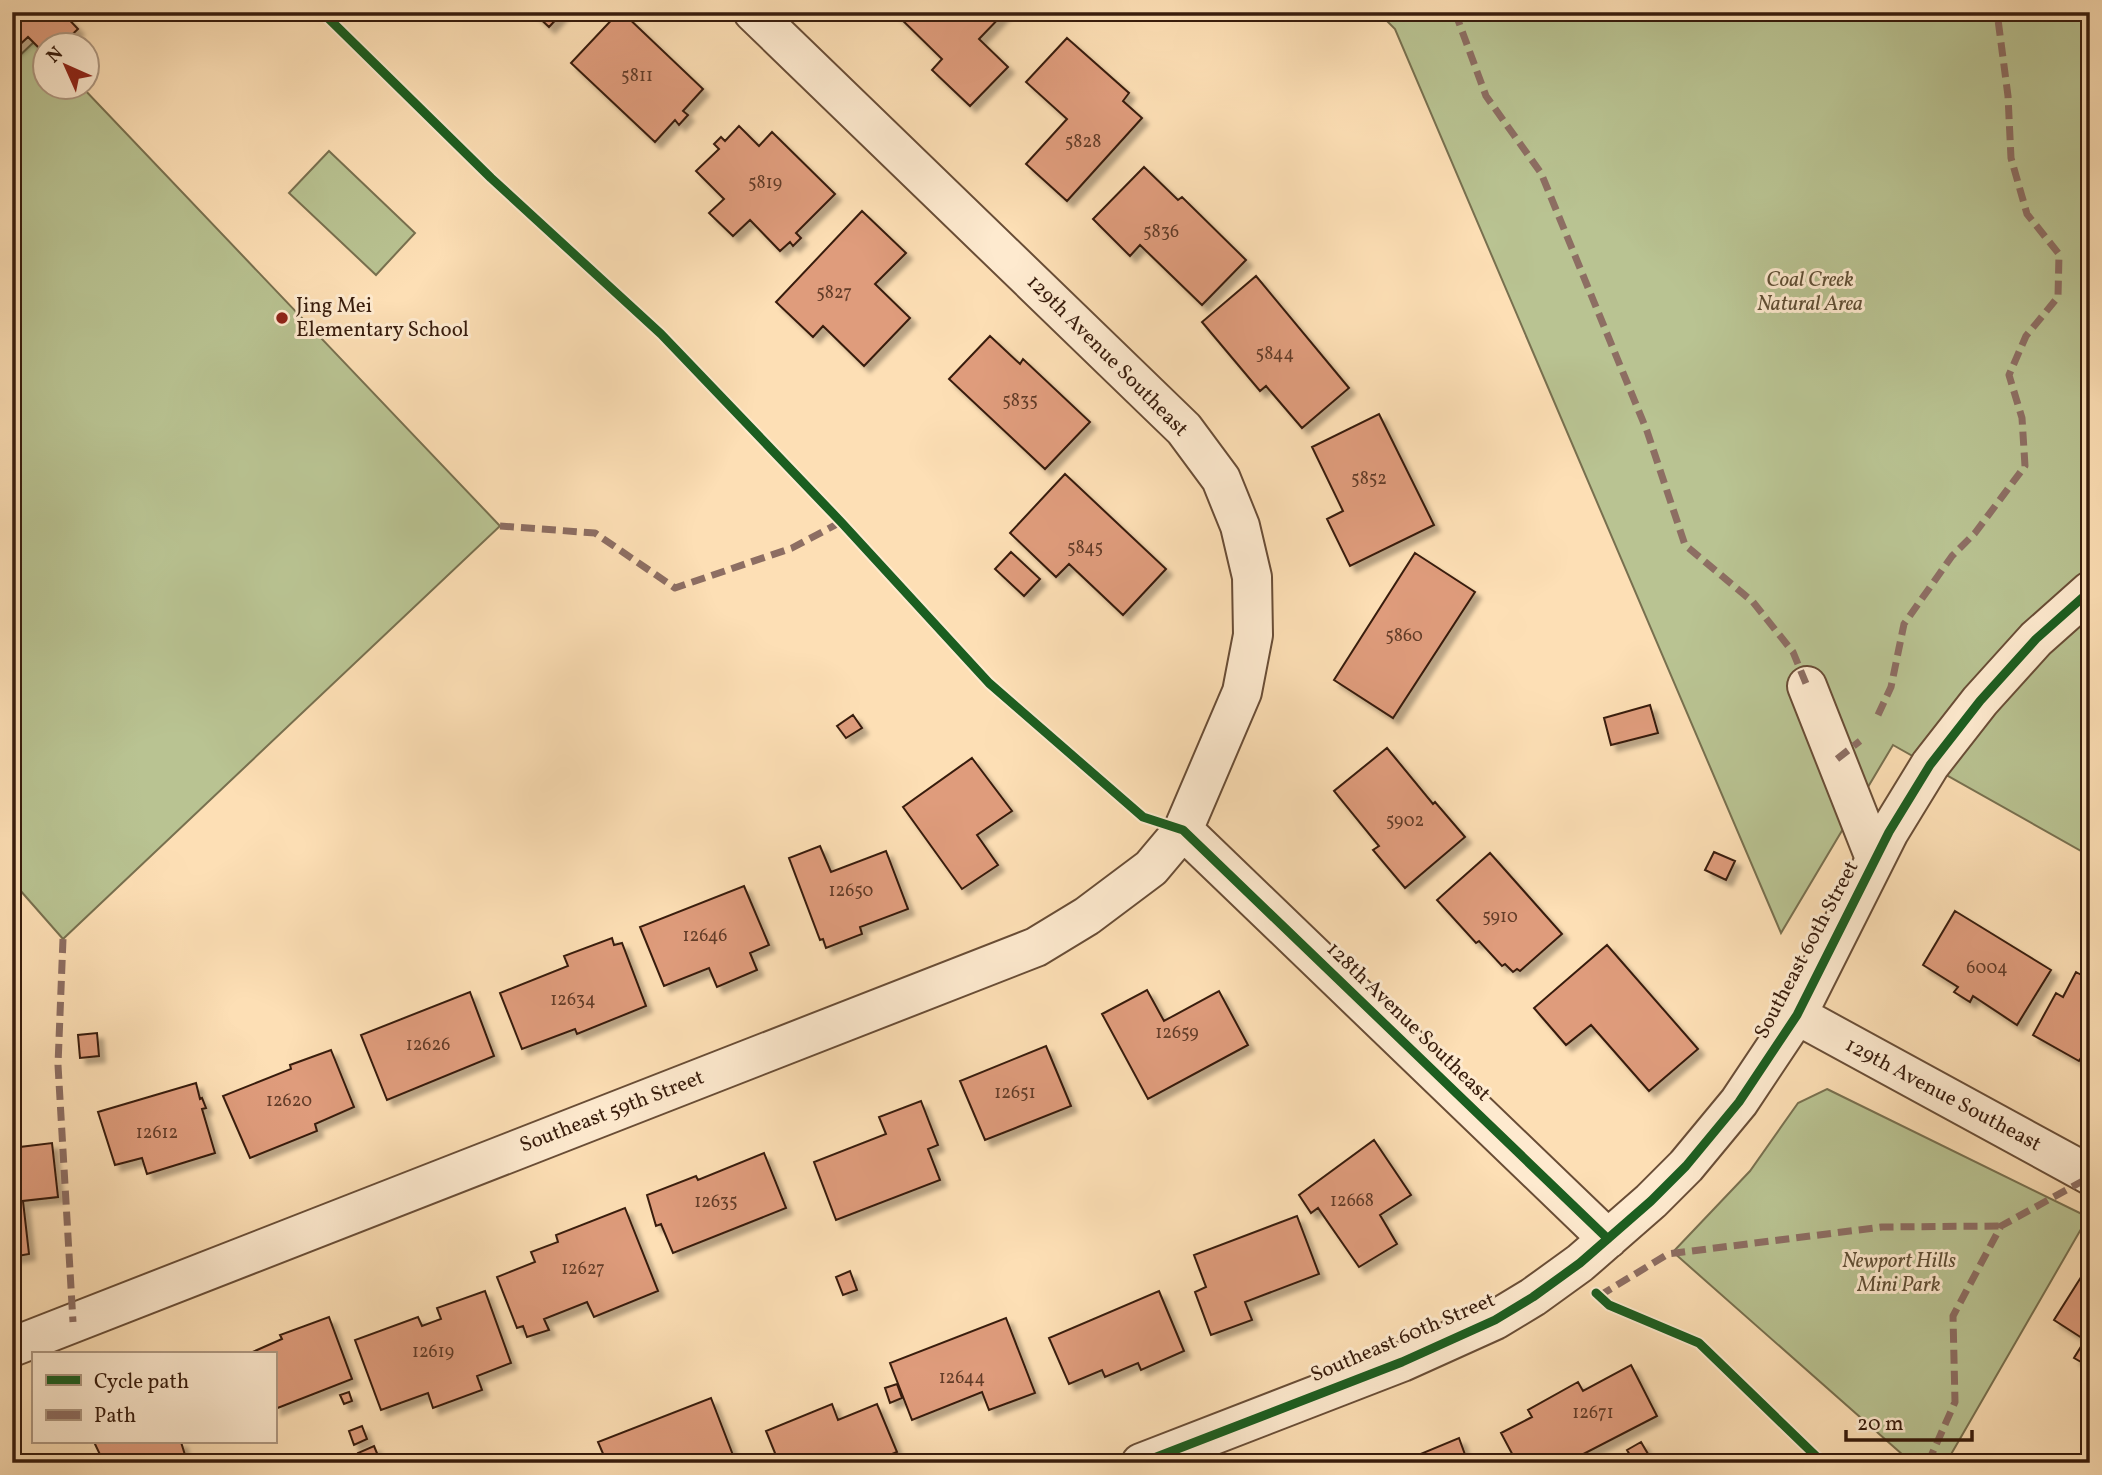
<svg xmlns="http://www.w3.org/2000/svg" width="2102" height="1475" viewBox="0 0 2102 1475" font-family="Vollkorn,serif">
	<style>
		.green { fill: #b9c392; stroke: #78704f; stroke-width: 2 }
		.building { fill: #df9c7b; stroke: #381c0c; stroke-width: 2; filter: url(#shadow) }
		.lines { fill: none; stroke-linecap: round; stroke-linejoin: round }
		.minor-casing { stroke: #694d36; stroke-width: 42 }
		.minor { stroke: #feeacf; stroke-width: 38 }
		.quiet { stroke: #8d6e63; stroke-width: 7; stroke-dasharray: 14 7; stroke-linecap: butt }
		.cycleway-casing { stroke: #feeacf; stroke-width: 13 }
		.cycleway { stroke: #1b5e20; stroke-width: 9 }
		.poi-dot { fill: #8f2418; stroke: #feeacf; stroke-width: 2.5 }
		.labels { text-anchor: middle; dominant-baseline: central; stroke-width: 6; stroke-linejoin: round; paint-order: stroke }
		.number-label { font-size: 18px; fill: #623c28 }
		.park-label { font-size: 21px; font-style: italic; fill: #5f4e34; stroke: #feeacf }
		.poi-label { font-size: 21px; fill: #381c0c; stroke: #feeacf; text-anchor: start }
		.street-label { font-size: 21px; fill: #381c0c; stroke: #feeacf }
	</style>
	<defs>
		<filter id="shadow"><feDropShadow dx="6" dy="6" stdDeviation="2" flood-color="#0004"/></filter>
	</defs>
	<rect width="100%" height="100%" fill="#fddfb5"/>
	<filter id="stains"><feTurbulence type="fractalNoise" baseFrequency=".00286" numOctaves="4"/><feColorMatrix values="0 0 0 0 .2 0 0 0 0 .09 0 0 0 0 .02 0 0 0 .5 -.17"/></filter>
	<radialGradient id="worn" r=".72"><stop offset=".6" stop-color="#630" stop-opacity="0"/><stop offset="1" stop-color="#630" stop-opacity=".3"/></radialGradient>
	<path class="green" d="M1378 12H2090V856L1893 745 1781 933 1395 29Z
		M37 39 45 48 46 88H83L500 526 63 939 12 881V63Z
		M329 151 415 233 376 275 289 193Z
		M1827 1089 2088 1217 1946 1463H1912L1673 1252 1750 1171 1798 1103Z"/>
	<path class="building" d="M26 12H62L78 29 60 46H46V55L28 37 12 52V26Z
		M533 12H563L549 27Z
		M619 12H622L703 89 683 111 688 115 679 125 675 120 655 142 571 63Z
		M894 12H1005L979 39 1008 67 970 106 932 70 942 59Z
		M1067 38 1129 93 1123 101 1142 118 1067 201 1026 164 1067 119 1026 82Z
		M739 126 759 146 772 132 835 194 796 233 801 238 793 246 790 242 780 251 750 220 733 236 709 213 724 199 696 171 719 149 714 144 721 137 725 141Z
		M1144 167 1178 200 1182 197 1246 260 1202 305 1140 245 1130 256 1093 219Z
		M862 211 906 253 875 284 910 318 864 366 823 326 813 337 776 302Z
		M1256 276 1349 388 1302 428 1266 386 1260 391 1202 322Z
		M990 336 1020 364 1023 359 1090 422 1045 469 949 379Z
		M1379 414 1434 525 1350 566 1327 519 1343 511 1312 447Z
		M1065 474 1166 569 1123 615 1069 564 1056 577 1010 533Z
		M1011 552 1040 579 1024 596 995 569Z
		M1415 553 1475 592 1393 718 1334 680Z
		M1650 705 1658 733 1611 745 1604 718Z
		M853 715 862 728 846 738 837 726Z
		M1387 748 1433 804 1435 802 1465 837 1405 888 1373 850 1379 846 1334 791Z
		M972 758 1012 811 977 835 998 865 962 889 903 807Z
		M820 846 831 872 886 851 908 909 860 927 862 934 826 948 823 939 820 940 789 858Z
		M1714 852 1735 861 1726 880 1705 870Z
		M1490 853 1562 934 1520 971 1517 969 1513 972 1505 964 1502 966 1479 941 1476 943 1437 900Z
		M744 886 769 945 750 953 757 970 717 987 709 968 664 986 640 927Z
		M1955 911 2051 970 2017 1025 1973 996 1970 1002 1954 992 1958 987 1923 965Z
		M612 938 614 945 622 943 646 1006 577 1034 575 1029 522 1049 500 993 568 966 564 956Z
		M1607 945 1698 1049 1649 1091 1591 1025 1566 1045 1534 1008Z
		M2090 968V1043L2079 1061 2033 1035 2056 993 2063 997 2076 972 2085 977Z
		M1147 990 1164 1021 1219 991 1248 1045 1148 1099 1102 1014Z
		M470 992 494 1056 387 1100 361 1035Z
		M97 1033 99 1056 80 1058 78 1035Z
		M1046 1046 1071 1106 985 1140 960 1081Z
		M331 1050 354 1107 315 1124 317 1131 250 1158 223 1096 291 1069 290 1065Z
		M196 1083 200 1099 202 1098 206 1108 202 1109 215 1153 147 1174 142 1158 115 1165 98 1112Z
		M921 1101 938 1145 928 1149 940 1180 836 1220 814 1162 886 1134 879 1117Z
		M1374 1140 1411 1195 1380 1215 1397 1244 1359 1267 1318 1208 1311 1213 1299 1195Z
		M52 1143 58 1197 23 1201 29 1254 12 1257V1148Z
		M764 1153 786 1208 673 1253 661 1224 656 1226 647 1195 696 1176 698 1180Z
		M625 1208 658 1291 594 1317 587 1302 544 1319 549 1330 527 1337 523 1326 517 1328 497 1277 535 1262 531 1252 558 1242 556 1235Z
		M1297 1216 1319 1274 1245 1302 1252 1320 1211 1335 1195 1292 1206 1287 1194 1255Z
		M2090 1263V1367L2074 1358 2085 1340 2054 1320Z
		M850 1271 857 1290 843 1295 836 1277Z
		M485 1291 511 1363 477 1376 482 1390 433 1408 428 1393 381 1410 355 1340 418 1317 422 1326 441 1319 437 1308Z
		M1159 1291 1184 1351 1141 1370 1138 1363 1105 1377 1102 1370 1069 1384 1049 1338Z
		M329 1317 352 1379 275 1409V1354H248L282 1339 280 1335Z
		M1006 1318 1035 1393 989 1410 982 1392 912 1420 890 1363Z
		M1631 1365 1657 1416 1566 1463H1517L1501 1433 1532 1417 1528 1410 1578 1382 1583 1391Z
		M897 1384 902 1398 890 1403 885 1388Z
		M349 1392 352 1401 344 1404 340 1395Z
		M711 1398 736 1463H607L598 1442Z
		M832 1404 838 1420 877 1404 897 1452 870 1463H779L766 1431Z
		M362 1426 367 1439 354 1445 349 1431Z
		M1459 1438 1468 1463H1407L1406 1460Z
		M94 1442H181L185 1455 170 1463H155L151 1455 136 1463H104Z
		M1641 1442 1648 1454 1634 1462 1627 1450Z
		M374 1446 381 1463H361L358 1453Z"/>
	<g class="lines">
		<defs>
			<path id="minor" d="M1807 686 1875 858
				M1183 830 1608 1239
				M1797 1015 2090 1175
				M12 1347 1036 947 1087 916 1151 868 1183 830 1242 692 1253 635 1252 577 1240 526 1221 479 1184 429 753 12
				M1141 1463 1402 1362 1495 1320 1533 1297 1580 1263 1651 1201 1686 1166 1739 1102 1797 1015 1889 832 1930 765 1980 701 2036 639 2090 591"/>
		</defs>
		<use href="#minor" class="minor-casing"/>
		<use href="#minor" class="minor"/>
		<path class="quiet" d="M1455 12 1486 96 1541 173 1647 431 1685 545 1753 602 1793 652 1807 686
			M500 526 595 533 675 588 792 548 841 522
			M1878 715 1891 687 1904 624 1952 556 1975 533 2025 466 2022 418 2009 375 2026 336 2058 297 2059 254 2027 214 2011 158 2008 96 1997 12
			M1837 759 1860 741
			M63 939 58 1065 73 1322
			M1599 1296 1668 1254 1882 1227 2001 1226
			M1928 1463 1955 1402 1953 1316 2001 1226 2090 1177"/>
		<defs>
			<path id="cycleway" d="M322 12 491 178 661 334 841 522 989 683 1143 817 1183 830 1608 1239
				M1596 1293 1609 1305 1699 1343 1823 1463
				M1141 1463 1402 1362 1495 1320 1533 1297 1580 1263 1651 1201 1686 1166 1739 1102 1797 1015 1889 832 1930 765 1980 701 2036 639 2090 591"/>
		</defs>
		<use href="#cycleway" class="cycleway-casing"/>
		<use href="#cycleway" class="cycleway"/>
	</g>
	<circle class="poi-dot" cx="282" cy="318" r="7"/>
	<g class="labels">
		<g class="number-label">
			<text x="637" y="76">5811</text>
			<text x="1083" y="142">5828</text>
			<text x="765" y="183">5819</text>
			<text x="1161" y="232">5836</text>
			<text x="834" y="293">5827</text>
			<text x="1275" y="354">5844</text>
			<text x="1020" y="401">5835</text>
			<text x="1369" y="479">5852</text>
			<text x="1085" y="548">5845</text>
			<text x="1404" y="636">5860</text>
			<text x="1405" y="821">5902</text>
			<text x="851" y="891">12650</text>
			<text x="1500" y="917">5910</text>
			<text x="705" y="936">12646</text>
			<text x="1987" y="968">6004</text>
			<text x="573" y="1000">12634</text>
			<text x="1177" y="1033">12659</text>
			<text x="428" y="1045">12626</text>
			<text x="1015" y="1093">12651</text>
			<text x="289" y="1101">12620</text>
			<text x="157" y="1133">12612</text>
			<text x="1352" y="1201">12668</text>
			<text x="716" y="1202">12635</text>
			<text x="583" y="1269">12627</text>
			<text x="433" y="1352">12619</text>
			<text x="962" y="1378">12644</text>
			<text x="1593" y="1413">12671</text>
		</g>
		<g class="park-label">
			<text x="1810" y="280">Coal Creek<tspan x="1810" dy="24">Natural Area</tspan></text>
			<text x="1899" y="1261">Newport Hills<tspan x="1899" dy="24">Mini Park</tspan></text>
		</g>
		<g class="poi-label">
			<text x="296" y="306">Jing Mei<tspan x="296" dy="24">Elementary School</tspan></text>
		</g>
		<g class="street-label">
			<text transform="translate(1107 356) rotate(45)">129th Avenue Southeast</text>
			<text transform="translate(1807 950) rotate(-62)">Southeast 60th Street</text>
			<text transform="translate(1408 1022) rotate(44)">128th Avenue Southeast</text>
			<text transform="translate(1943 1095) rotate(28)">129th Avenue Southeast</text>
			<text transform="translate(612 1112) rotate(-21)">Southeast 59th Street</text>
			<text transform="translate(1403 1338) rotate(-23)">Southeast 60th Street</text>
		</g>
	</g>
	<rect width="2102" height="1475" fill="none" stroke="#fddfb5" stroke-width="42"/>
	<rect x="14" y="14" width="2074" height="1447" fill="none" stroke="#381c0c" stroke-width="3.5"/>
	<rect x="21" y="21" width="2060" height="1433" fill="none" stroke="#381c0c" stroke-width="2"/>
	<rect x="32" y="1352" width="245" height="91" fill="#feeacf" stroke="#af9881" stroke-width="2"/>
	<rect x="46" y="1375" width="35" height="10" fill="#1b5e20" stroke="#af9881" stroke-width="2"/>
	<text x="94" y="1388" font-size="21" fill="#381c0c">Cycle path</text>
	<rect x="46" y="1410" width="35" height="10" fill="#8d6e63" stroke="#af9881" stroke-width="2"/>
	<text x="94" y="1422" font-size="21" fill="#381c0c">Path</text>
	<g transform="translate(66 66) rotate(315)"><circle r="33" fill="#feeacf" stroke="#af9881" stroke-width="2"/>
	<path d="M0-5L12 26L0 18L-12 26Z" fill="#8f2418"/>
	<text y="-10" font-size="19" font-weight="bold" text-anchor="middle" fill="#381c0c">N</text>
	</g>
	<path d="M1846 1430v10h126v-10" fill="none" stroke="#381c0c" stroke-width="3.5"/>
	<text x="1857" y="1430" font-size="21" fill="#381c0c" stroke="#feeacf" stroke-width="5" paint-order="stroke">20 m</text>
	<rect width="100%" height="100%" filter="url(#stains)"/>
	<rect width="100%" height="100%" fill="url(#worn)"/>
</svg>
